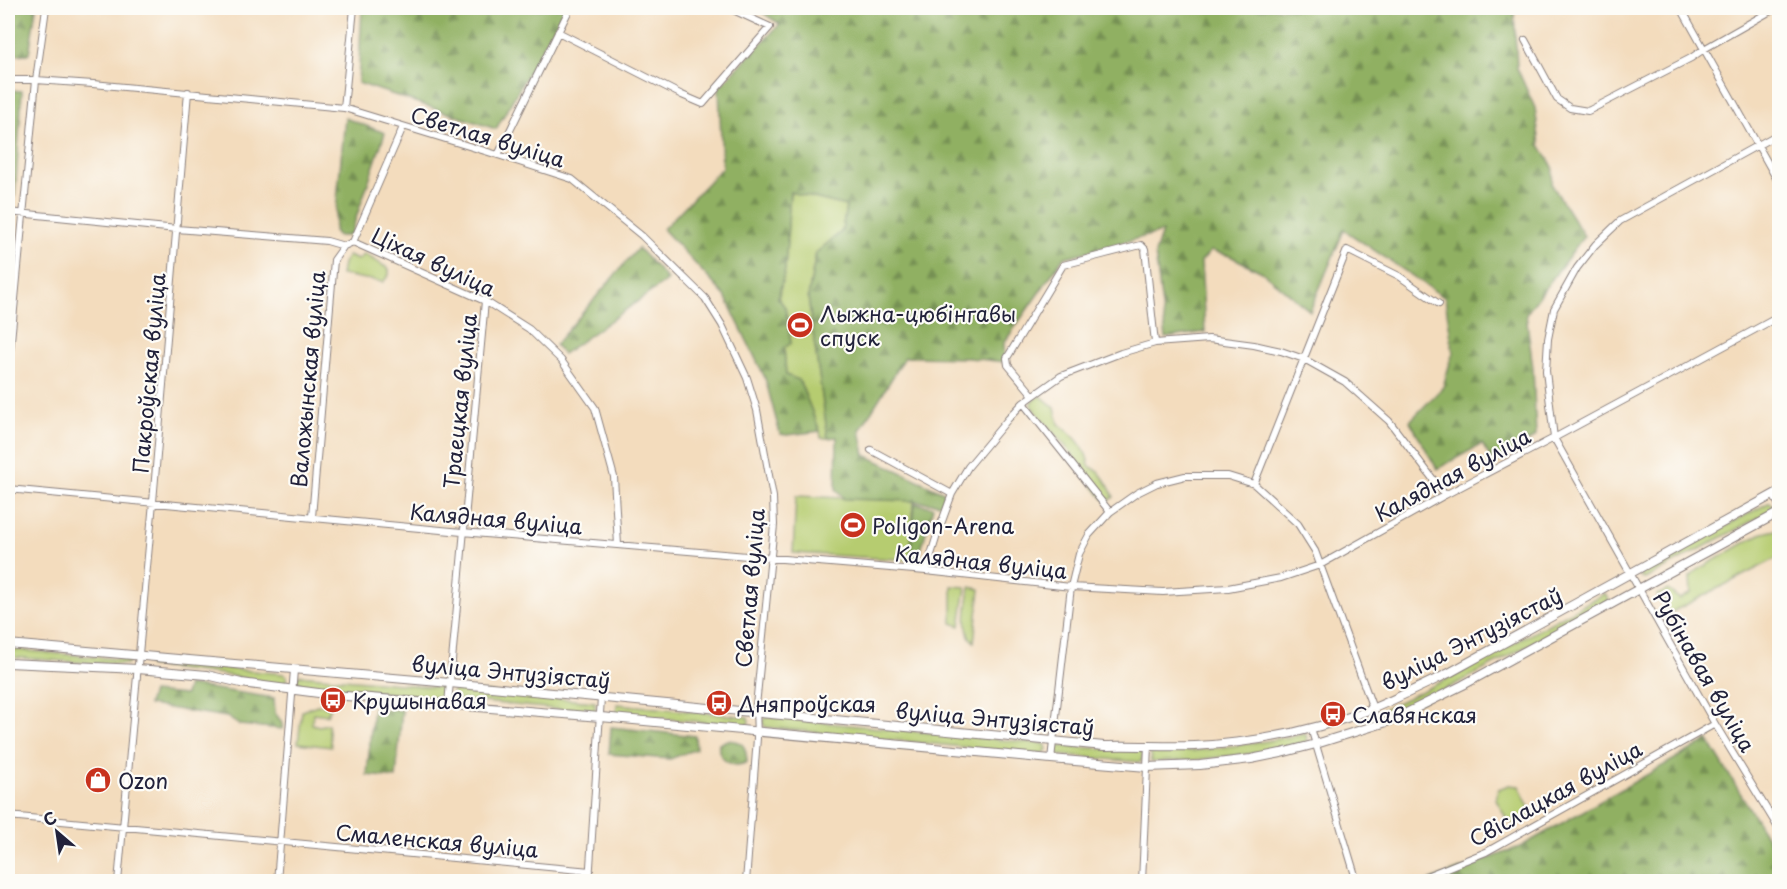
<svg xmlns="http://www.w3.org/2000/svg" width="1787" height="889" viewBox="0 0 1787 889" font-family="'Playpen Sans',sans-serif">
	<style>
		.green { fill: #b6cc70; stroke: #6c7756; stroke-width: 1.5 }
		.forest { fill: url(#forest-firs); stroke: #59694e; stroke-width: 1.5 }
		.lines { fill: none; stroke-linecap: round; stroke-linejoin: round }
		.street-casing { stroke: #8a7f7c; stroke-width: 8 }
		.secondary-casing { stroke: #8a7f7c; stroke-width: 10 }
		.street { stroke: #fff; stroke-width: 6 }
		.secondary { stroke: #fff; stroke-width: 8 }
		.labels { text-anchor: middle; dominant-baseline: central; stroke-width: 4.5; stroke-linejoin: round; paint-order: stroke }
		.street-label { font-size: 21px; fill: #22223b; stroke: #fdfcf7 }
		.poi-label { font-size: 21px; fill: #22223b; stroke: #fdfcf7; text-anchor: start }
	</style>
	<defs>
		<pattern id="forest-firs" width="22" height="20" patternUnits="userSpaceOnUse" patternTransform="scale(1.5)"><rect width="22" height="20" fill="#90b062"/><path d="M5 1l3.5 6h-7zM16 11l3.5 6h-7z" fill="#758f52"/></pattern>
	</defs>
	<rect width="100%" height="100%" fill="#fdfcf7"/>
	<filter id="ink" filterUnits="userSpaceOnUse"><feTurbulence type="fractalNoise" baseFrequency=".0167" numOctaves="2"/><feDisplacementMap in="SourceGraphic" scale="12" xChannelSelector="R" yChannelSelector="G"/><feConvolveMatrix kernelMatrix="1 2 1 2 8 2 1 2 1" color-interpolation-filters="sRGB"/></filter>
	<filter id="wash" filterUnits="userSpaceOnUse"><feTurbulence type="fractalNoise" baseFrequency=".008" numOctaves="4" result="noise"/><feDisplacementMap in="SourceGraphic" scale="24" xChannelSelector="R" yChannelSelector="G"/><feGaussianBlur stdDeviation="1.35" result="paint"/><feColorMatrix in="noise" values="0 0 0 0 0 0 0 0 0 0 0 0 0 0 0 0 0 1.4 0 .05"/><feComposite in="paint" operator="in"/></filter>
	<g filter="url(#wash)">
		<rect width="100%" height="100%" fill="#f3dcbd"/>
		<path class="green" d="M790 192 846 206 842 231 816 253 808 297 828 438H821L820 431 799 380 786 376 784 347 791 343 785 307 778 298 785 270Z
			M364 254 389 269V275L383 282 341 275 343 263 348 256 358 260Z
			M1041 396 1055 408 1059 424C1073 434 1087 448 1089 466 1102 471 1108 485 1114 497L1108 501 1103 499 1074 462 1073 455 1035 411 1031 405 1034 399Z
			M796 496 914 501 910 560 793 553Z
			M1770 502 1774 509 1645 579 1641 578V572Z
			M1779 529V557L1668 614 1657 595 1668 590 1680 599 1691 593 1690 577 1699 569 1760 534Z
			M952 586 966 587 960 626 952 623Z
			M970 587 980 589 974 642C961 633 968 602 970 587Z
			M1605 593 1609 601C1535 641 1461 685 1383 718L1381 717 1380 711 1460 673Z
			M8 649 127 660 129 663 127 664 90 663 8 657Z
			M150 661 284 674 287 676 286 681 281 685 221 674 149 666 148 664Z
			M299 675 444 688 443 698 301 685 297 681Z
			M454 689 595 702V713L453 699 452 694Z
			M617 704 748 717 749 722 746 726 616 714Z
			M317 705 331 706 327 715 313 713 312 724 319 726 328 724 331 747 298 743 302 711Z
			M767 717 1045 744 1047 749 1042 755 765 727 762 721Z
			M1306 734 1307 742 1257 753 1194 760 1151 762V751H1193L1255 743Z
			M1059 746 1141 751 1143 754 1141 762 1058 755 1056 752V747Z
			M1509 785 1519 786 1534 818 1515 825 1507 820 1496 799 1498 789Z"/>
		<path class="forest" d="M8 8H36L29 54 8 55Z
			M362 8H565L496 129 358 83Z
			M755 8H1201L1209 12 1225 8H1524L1514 13 1517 68 1535 108 1540 145 1553 167 1552 185 1584 236 1526 314 1533 368 1536 436 1494 464 1482 444 1437 469 1410 421 1443 387 1453 352 1445 298 1344 230 1310 311 1262 272 1230 256 1211 251 1201 261 1205 332 1166 338 1155 253 1162 232 1063 258 1004 343 1005 362 969 358 905 357 860 430 865 455 945 493 941 504 914 501 844 499 836 489 837 437 828 438 808 297 816 253 842 231 846 206 790 192 785 270 778 298 785 307 791 343 784 348 786 375 799 380 820 431 787 435 780 434 765 378 725 296 663 229 722 168 719 87 780 24Z
			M8 90 22 91 15 196 8 198Z
			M345 118 385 133 351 233 346 236H338L334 231Z
			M638 248 668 280 563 354 555 345Z
			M915 503 933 507 918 561 910 560Z
			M188 685 274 698 275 713 281 721 283 729 239 725 227 717 148 705 152 692 185 695Z
			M373 708 402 710 396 778 367 775Z
			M611 727 695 736 696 749 670 759 609 754Z
			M727 740C744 741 746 746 747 762 733 770 716 759 719 744Z
			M1708 740 1779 857V881H1429L1520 847Z"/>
	</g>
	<g filter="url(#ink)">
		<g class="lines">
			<defs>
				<path id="street" d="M1681 8 1780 185
					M558 32 682 95 703 104 770 27 729 8
					M1525 40 1557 99 1570 108 1588 111 1691 58 1704 49 1776 8
					M8 80H36L93 84 344 108 498 155 572 179 642 236 705 298 722 325 747 378 757 410 773 497 774 525 756 706 757 738 746 882
					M344 108 354 8
					M1780 133 1620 221 1595 245 1577 268 1554 309 1548 339 1546 371 1554 438 1715 724 1780 831
					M498 155 570 8
					M8 212 177 229 327 241 344 246 353 242 485 301 529 329 561 360 595 408 614 477 618 545
					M353 242 403 127
					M8 372 36 80 46 8
					M1033 395 1008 365 1007 358 1063 265 1141 245 1145 249 1155 343
					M1023 403 1110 512
					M871 450 952 494
					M1254 484 1347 250 1399 276 1439 304
					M8 489 462 532 926 571 1071 587 1163 592 1228 588 1281 578 1320 565 1445 495 1554 438 1780 316
					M1773 495 1780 507
					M312 517 334 260 344 246
					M926 571 937 535 952 494 968 467 1008 419 1023 403 1061 376 1121 353 1155 343 1209 339 1254 345 1281 351 1304 359 1345 382 1389 421 1445 495
					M448 704 485 301
					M1311 728 1357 882
					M1051 759 1071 587 1079 554 1089 535 1110 512 1137 493 1157 483 1185 476H1228L1254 484 1298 524 1315 551 1379 725
					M8 816 590 871
					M118 882 153 502 188 92
					M277 882 294 670
					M589 882 601 698
					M1142 882 1148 745
					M1406 882 1424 877 1486 852 1715 724"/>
				<path id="secondary" d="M8 644 450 683 1104 746C1134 745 1165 747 1195 746 1255 743 1318 730 1374 708 1400 697 1424 685 1449 673L1780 491
					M8 663 138 669 207 675 241 683 334 695 612 718 1051 759 1147 767 1200 765 1251 759 1281 753 1316 744 1390 721 1463 685 1780 512"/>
			</defs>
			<use href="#street" class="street-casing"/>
			<use href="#secondary" class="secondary-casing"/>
			<use href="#street" class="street"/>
			<use href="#secondary" class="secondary"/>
		</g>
	</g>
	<defs>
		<symbol id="stadium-disc" viewBox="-11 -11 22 22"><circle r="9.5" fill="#c8321e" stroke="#fdfcf7"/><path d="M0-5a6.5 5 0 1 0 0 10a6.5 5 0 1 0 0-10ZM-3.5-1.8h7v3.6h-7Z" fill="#fff"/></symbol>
		<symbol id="bus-disc" viewBox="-11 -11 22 22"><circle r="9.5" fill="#c8321e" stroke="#fdfcf7"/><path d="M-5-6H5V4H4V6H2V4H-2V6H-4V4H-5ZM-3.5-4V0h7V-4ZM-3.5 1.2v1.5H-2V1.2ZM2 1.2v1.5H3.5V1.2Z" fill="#fff"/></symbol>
		<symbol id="shop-disc" viewBox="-11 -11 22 22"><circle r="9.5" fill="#c8321e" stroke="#fdfcf7"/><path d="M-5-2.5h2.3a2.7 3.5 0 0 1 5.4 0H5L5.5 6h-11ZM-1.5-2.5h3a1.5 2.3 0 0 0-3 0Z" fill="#fff"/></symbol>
	</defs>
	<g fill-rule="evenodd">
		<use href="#stadium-disc" x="785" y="310" width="30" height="30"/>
		<use href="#stadium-disc" x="838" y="510" width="30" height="30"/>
		<use href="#bus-disc" x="318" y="685" width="30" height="30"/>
		<use href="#bus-disc" x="704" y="688" width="30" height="30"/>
		<use href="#bus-disc" x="1318" y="699" width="30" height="30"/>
		<use href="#shop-disc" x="83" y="765" width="30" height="30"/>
	</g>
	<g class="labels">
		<g class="street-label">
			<text transform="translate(488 136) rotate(17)">Светлая вуліца</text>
			<text transform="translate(434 261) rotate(25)">Ціхая вуліца</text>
			<text transform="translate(148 373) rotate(-85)">Пакроўская вуліца</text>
			<text transform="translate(307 379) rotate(-85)">Валожынская вуліца</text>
			<text transform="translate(459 401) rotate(-84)">Траецкая вуліца</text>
			<text transform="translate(1452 474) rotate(-28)">Калядная вуліца</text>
			<text transform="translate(496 518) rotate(5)">Калядная вуліца</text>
			<text transform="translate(981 561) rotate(6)">Калядная вуліца</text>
			<text transform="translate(749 588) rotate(-85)">Светлая вуліца</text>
			<text transform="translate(1471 638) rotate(-27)">вуліца Энтузіястаў</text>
			<text transform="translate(511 671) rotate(5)">вуліца Энтузіястаў</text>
			<text transform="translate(1705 671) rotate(60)">Рубінавая вуліца</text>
			<text transform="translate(995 718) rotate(5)">вуліца Энтузіястаў</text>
			<text transform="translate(1555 793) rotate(-29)">Свіслацкая вуліца</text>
			<text transform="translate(437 840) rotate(5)">Смаленская вуліца</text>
		</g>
		<g class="poi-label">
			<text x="820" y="313">Лыжна-цюбінгавы<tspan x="820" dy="24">спуск</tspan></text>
			<text x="872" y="525">Poligon-Arena</text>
			<text x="352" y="700">Крушынавая</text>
			<text x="738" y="703">Дняпроўская</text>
			<text x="1352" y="714">Славянская</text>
			<text x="118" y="780">Ozon</text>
		</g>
	</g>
	<rect width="1787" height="889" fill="none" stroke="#fdfcf7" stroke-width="30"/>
	<g transform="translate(57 832) rotate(331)" stroke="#fdfcf7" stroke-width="4.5" paint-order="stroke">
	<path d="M0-4.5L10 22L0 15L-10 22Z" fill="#22223b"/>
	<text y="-9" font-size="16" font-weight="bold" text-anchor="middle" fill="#22223b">С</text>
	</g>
</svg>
